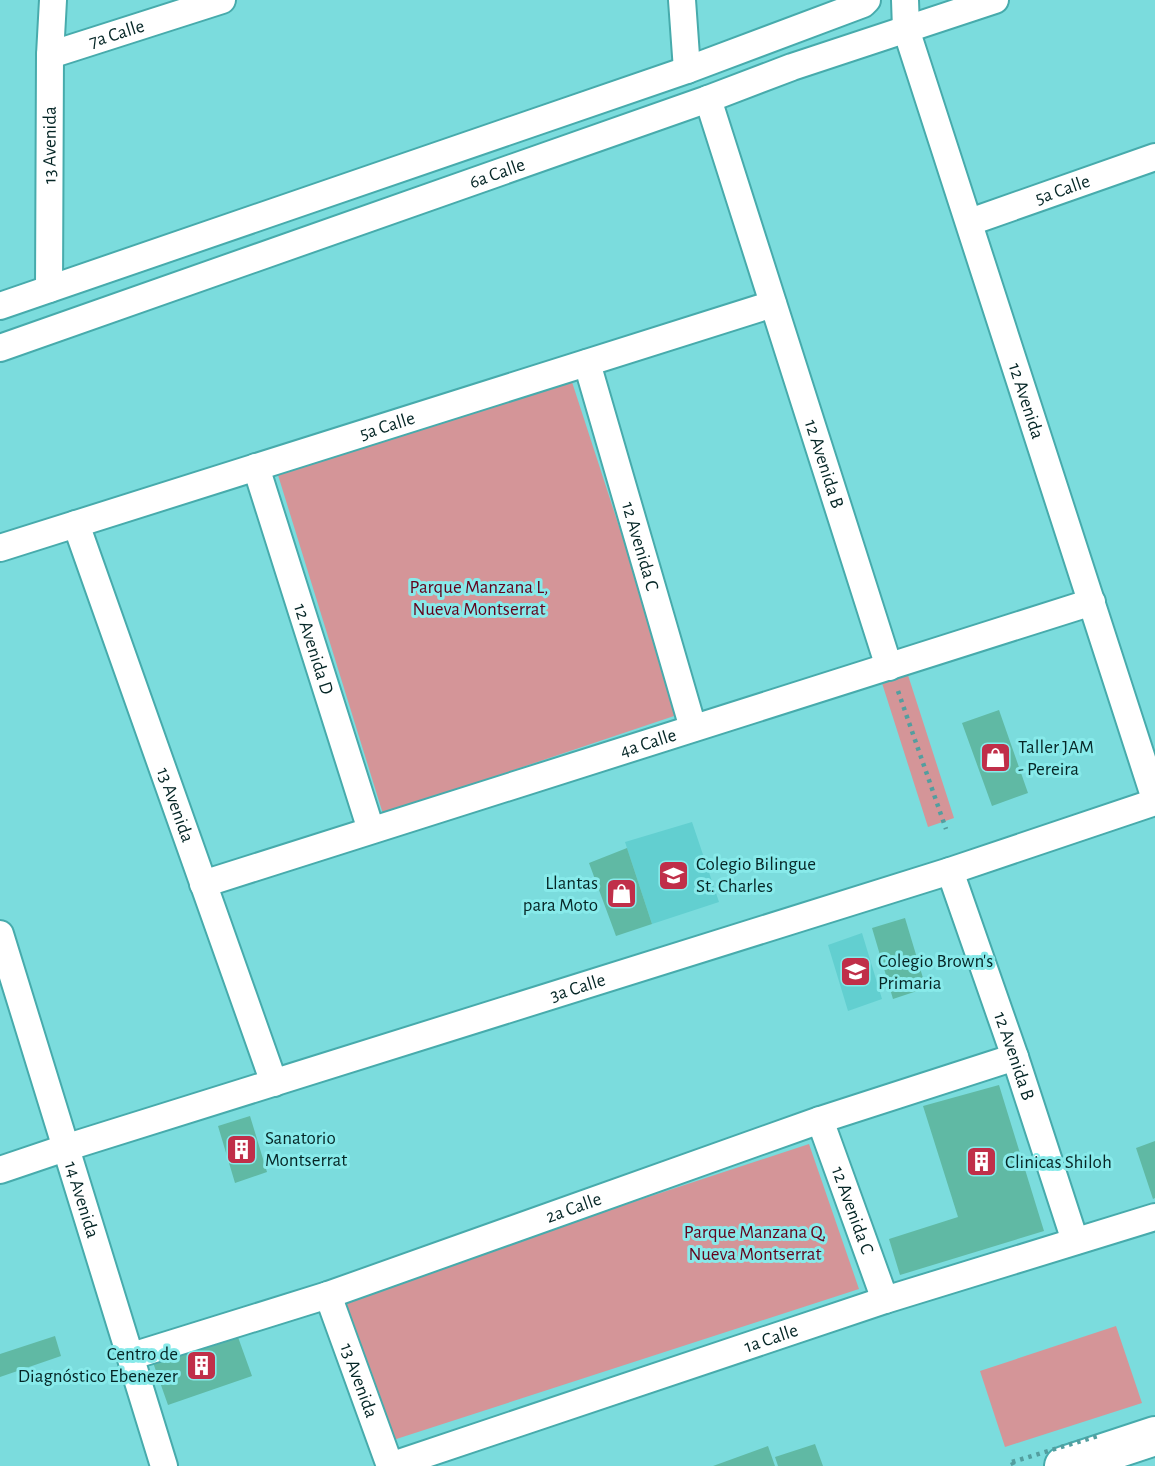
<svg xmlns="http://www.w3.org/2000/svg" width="1155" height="1466" viewBox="0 0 1155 1466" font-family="'Alegreya Sans',sans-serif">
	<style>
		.built { fill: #62cfd0 }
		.green { fill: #d49598 }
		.building { fill: #60b9a4 }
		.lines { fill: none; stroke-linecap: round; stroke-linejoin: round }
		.minor-casing { stroke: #47abac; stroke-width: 30 }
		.primary-casing { stroke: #47abac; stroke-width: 42 }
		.path { stroke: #539e9f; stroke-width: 4.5; stroke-dasharray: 3.5 5; stroke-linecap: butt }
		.minor { stroke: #fff; stroke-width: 26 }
		.primary { stroke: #fff; stroke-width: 38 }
		.path-bridge { stroke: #539e9f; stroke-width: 4.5; stroke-dasharray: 3.5 5; stroke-linecap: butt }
		.labels { text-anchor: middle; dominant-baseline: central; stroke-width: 6; stroke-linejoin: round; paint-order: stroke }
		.street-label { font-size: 19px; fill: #052626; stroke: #88eaea }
		.park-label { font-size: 19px; fill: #63031c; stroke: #88eaea }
		.poi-label { font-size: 19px; fill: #052626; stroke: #88eaea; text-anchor: start }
	</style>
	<rect width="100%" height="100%" fill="#7bdcdd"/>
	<path class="built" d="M692 822 719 902 652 924 625 842Z
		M862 933 882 999 848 1011 828 945Z"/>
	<path class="green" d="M572 382 680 714 383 814 278 475Z
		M907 672 954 818 928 827 881 680Z
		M809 1144 859 1289 384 1443 336 1300Z
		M1116 1326 1142 1403 1005 1447 980 1371Z"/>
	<path class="building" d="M999 710 1028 793 992 806 962 723Z
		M627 848 652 924 616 936 589 863Z
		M905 918 926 988 893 999 872 928Z
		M999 1085 1044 1231 900 1275 889 1239 958 1217 923 1106Z
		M250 1116 267 1172 235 1183 218 1126Z
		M1155 1141V1198L1153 1199 1136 1148Z
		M234 1326 252 1376 168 1405 150 1354Z
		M55 1336 61 1356 0 1377V1354Z
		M815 1444 823 1466H778L775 1457Z
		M768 1446 775 1466H713Z"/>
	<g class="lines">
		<defs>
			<g id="minor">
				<path d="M682 0 687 70"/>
				<path id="s1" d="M905 0 906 29 1155 799"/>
				<path id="s2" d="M50 55 222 0"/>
				<path id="s3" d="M708 99 889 667"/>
				<path id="s4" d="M970 222 1155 157"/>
				<path id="s5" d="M49 289 50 55 53 0"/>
				<path d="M0 306 687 70 863 4 867 0"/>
				<path id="s6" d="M0 348 708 99 792 67 995 0"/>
				<path id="s7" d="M587 363 693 728"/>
				<path id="s8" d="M256 467 371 830"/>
				<path id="s9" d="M76 524 274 1083"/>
				<path id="s10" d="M0 548 773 304"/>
				<path id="s11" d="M950 871 1015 1057 1075 1241"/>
				<path id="s12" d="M203 884 1092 602"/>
				<path id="s13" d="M0 934 164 1466"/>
				<path id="s14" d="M820 1120 885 1300"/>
				<path id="s15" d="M0 1170 68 1147 950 871 1155 802"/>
				<path id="s16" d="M328 1295 390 1466"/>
				<path id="s17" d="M132 1356 328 1295 820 1120 1015 1057"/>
				<path id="s18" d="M390 1466 885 1300 1155 1217"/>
			</g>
			<path id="primary" d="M1064 1466 1155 1436"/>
		</defs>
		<use href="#minor" class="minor-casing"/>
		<use href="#primary" class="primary-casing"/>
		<path class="path" d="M898 691 946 829
			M1012 1462 1014 1466"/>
		<use href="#minor" class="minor"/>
		<use href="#primary" class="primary"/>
		<path class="path-bridge" d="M1012 1462 1101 1435"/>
	</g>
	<defs>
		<symbol id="shop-square" viewBox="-11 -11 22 22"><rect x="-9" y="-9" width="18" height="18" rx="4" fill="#c02f49" stroke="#88eaea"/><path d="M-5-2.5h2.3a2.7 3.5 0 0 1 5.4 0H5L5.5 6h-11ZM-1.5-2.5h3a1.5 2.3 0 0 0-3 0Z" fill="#fff"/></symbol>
		<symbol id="school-square" viewBox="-11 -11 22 22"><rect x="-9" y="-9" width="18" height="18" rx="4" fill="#c02f49" stroke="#88eaea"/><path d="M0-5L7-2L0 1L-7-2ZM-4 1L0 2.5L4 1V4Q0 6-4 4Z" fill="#fff"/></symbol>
		<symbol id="building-square" viewBox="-11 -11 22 22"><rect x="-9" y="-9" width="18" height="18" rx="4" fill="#c02f49" stroke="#88eaea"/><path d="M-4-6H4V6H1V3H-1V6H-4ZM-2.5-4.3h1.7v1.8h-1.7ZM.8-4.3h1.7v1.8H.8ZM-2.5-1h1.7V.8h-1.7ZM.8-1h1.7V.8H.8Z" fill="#fff"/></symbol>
	</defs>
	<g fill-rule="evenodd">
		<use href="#shop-square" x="978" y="740" width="35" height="35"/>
		<use href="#school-square" x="656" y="858" width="35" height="35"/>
		<use href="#shop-square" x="604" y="876" width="35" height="35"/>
		<use href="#school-square" x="838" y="954" width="35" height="35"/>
		<use href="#building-square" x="224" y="1132" width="35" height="35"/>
		<use href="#building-square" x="964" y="1144" width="35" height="35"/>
		<use href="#building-square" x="184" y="1348" width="35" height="35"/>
	</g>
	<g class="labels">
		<g class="street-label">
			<text stroke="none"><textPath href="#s2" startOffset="70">7a Calle</textPath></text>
			<text stroke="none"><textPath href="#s5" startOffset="144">13 Avenida</textPath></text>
			<text stroke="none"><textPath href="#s6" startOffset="527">6a Calle</textPath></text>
			<text stroke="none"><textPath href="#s4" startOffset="98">5a Calle</textPath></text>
			<text stroke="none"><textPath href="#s1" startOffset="420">12 Avenida</textPath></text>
			<text stroke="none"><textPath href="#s10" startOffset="406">5a Calle</textPath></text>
			<text stroke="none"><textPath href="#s3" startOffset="383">12 Avenida B</textPath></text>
			<text stroke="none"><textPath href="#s7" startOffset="191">12 Avenida C</textPath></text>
			<text stroke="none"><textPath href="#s8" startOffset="191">12 Avenida D</textPath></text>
			<text stroke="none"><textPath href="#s12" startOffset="467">4a Calle</textPath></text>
			<text stroke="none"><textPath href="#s9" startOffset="298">13 Avenida</textPath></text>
			<text stroke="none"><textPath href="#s15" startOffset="606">3a Calle</textPath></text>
			<text stroke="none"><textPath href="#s11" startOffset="196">12 Avenida B</textPath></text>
			<text stroke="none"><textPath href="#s13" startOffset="278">14 Avenida</textPath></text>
			<text stroke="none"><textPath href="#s17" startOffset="466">2a Calle</textPath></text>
			<text stroke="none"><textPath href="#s14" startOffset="96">12 Avenida C</textPath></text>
			<text stroke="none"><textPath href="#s18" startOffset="402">1a Calle</textPath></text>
			<text stroke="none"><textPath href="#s16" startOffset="91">13 Avenida</textPath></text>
		</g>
		<g class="park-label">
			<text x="479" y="587">Parque Manzana L,<tspan x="479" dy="22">Nueva Montserrat</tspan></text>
			<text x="755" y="1232">Parque Manzana Q,<tspan x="755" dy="22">Nueva Montserrat</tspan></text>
		</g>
		<g class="poi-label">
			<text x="1018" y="747">Taller JAM<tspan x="1018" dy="22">- Pereira</tspan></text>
			<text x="696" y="864">Colegio Bilingue<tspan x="696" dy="22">St. Charles</tspan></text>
			<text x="598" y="883" text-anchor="end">Llantas<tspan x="598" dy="22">para Moto</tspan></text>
			<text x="878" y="961">Colegio Brown's<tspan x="878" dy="22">Primaria</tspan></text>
			<text x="265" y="1138">Sanatorio<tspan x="265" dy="22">Montserrat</tspan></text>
			<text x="1005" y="1162">Clinicas Shiloh</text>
			<text x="178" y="1354" text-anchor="end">Centro de<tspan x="178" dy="22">Diagnóstico Ebenezer</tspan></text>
		</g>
	</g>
</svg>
